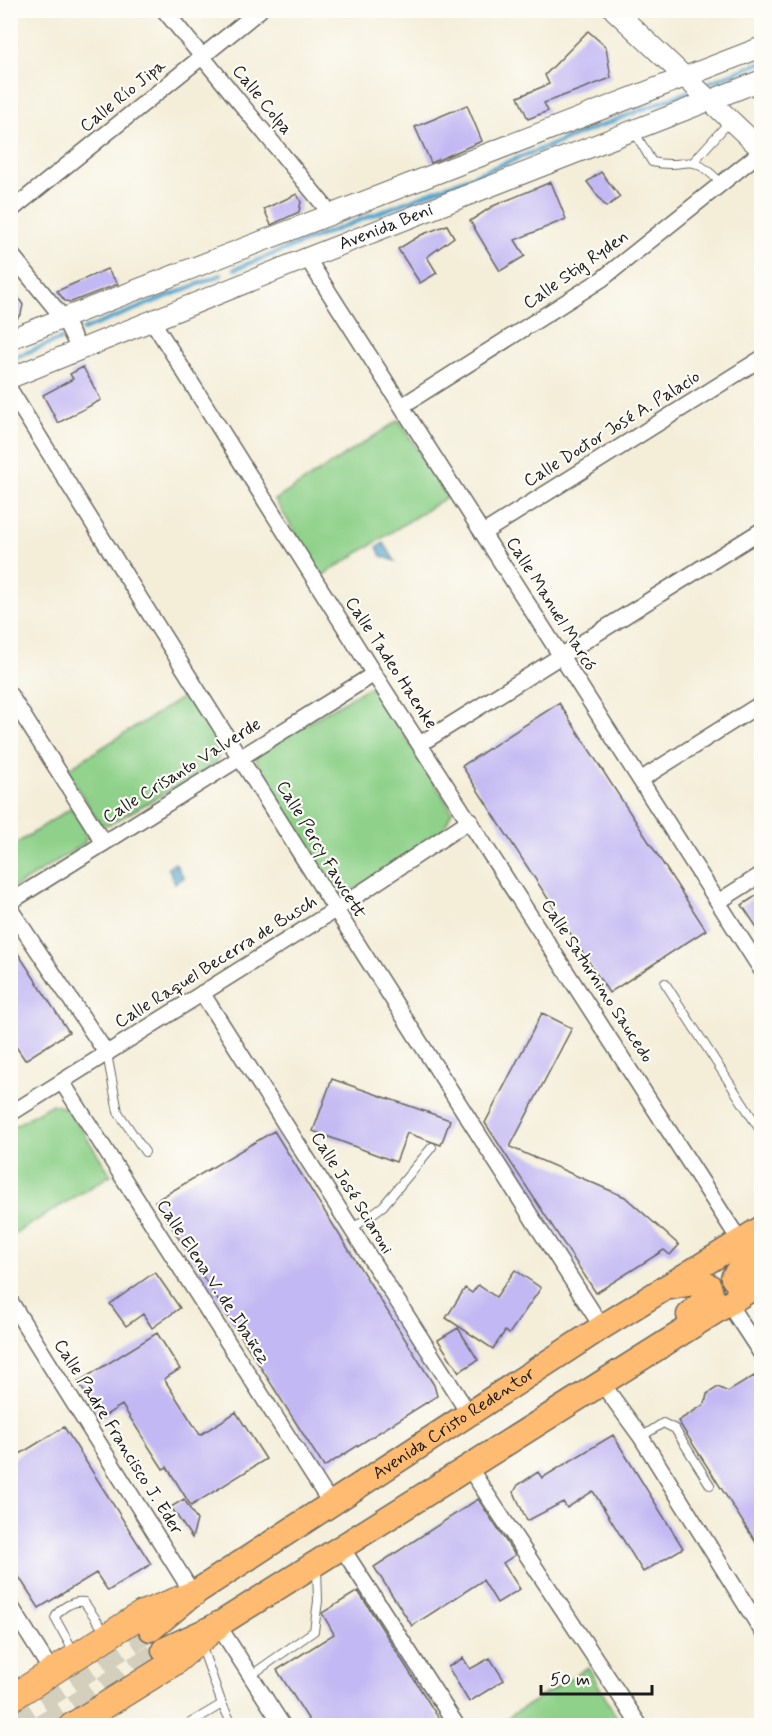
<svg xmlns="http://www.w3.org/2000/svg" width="772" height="1736" viewBox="0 0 772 1736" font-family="Mynerve,sans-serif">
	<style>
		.green { fill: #8fd18a; stroke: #567653; stroke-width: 1.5 }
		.water { fill: #54a5ce; stroke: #386075; stroke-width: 1.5 }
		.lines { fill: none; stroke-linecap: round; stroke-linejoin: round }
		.stream { stroke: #54a5ce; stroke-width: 4.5 }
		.building { fill: #c2b8f3 }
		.primary-tunnel { stroke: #d4cebd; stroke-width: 24; stroke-dasharray: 24 12; stroke-linecap: butt }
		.service-casing { stroke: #68665e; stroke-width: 10 }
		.minor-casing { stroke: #68665e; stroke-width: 18 }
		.tertiary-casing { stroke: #68665e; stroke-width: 22 }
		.primary-casing { stroke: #68665e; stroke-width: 27 }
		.trunk-casing { stroke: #68665e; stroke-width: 28 }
		.service { stroke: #fff; stroke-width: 8 }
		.minor { stroke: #fff; stroke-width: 15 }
		.tertiary { stroke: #fff; stroke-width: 20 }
		.primary { stroke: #febb71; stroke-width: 24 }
		.trunk { stroke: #febb71; stroke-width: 26 }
		.labels { text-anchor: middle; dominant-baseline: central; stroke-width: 4.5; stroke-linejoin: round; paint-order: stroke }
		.street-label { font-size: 18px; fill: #1c1c1c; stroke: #fdfcf7 }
	</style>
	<rect width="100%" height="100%" fill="#fdfcf7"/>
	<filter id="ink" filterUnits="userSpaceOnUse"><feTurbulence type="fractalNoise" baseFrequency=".0167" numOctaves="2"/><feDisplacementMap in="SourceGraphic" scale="12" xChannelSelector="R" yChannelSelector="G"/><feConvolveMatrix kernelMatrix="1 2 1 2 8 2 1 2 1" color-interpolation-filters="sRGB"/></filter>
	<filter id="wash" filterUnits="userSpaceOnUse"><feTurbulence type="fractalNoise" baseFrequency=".008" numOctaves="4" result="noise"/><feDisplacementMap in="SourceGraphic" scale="24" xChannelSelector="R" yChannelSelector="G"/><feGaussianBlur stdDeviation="1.35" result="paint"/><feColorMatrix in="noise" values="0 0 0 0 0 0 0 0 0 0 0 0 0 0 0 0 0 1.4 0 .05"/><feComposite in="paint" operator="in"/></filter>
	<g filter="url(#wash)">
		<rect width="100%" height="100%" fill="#f4eed9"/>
		<path class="green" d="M399 420 447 497 322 576 275 500Z
			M368 687 378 693 452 811 444 829 347 895 339 894 331 884 258 766 256 758 258 753Z
			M188 694 221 746 216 764 109 825 100 824 66 770Z
			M71 808C79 819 88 829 85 843L11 890V847Z
			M52 1104 69 1110 111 1175 11 1236V1128Z
			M588 1667 621 1725H496Z"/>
		<path class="water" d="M384 543 395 561 381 556 377 547Z
			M175 863 184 878 175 883 168 867Z"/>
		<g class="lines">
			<path class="stream" d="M703 85 762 62
				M235 269 692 90
				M83 330 221 275
				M10 359 61 339"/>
		</g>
		<g id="blocks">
			<path class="building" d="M588 31 606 47 611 78 544 103 548 111 528 119 518 97 549 84 545 75Z
				M467 105 482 141 431 163 415 127Z
				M601 172 620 197 606 207 587 182Z
				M551 182 566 219 515 240 525 256 500 271 470 221 493 206Z
				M297 194 301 202 299 212 271 225 264 209Z
				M447 225 454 237 427 257 437 273 420 283 398 249 421 235Z
				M107 269 118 284 71 302 65 301 57 291Z
				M10 284 23 305 21 314 10 326Z
				M83 367 101 400 58 423 43 395 73 379 70 374Z
				M559 703 706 930 609 993 462 766Z
				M762 892V935L742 905Z
				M10 941 69 1032 25 1060 10 1038Z
				M542 1013 572 1028 510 1147 625 1197 679 1245 670 1255 664 1250 596 1293 485 1123Z
				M332 1079 450 1120 441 1145 407 1133 396 1162 313 1131Z
				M274 1131 434 1385 437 1396 324 1467 155 1201Z
				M515 1270 541 1288 509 1334 505 1331 493 1349 446 1318 465 1288 472 1293 478 1285 496 1297Z
				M155 1272 180 1308 152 1328 143 1314 126 1326 110 1304Z
				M458 1328 478 1360 459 1372 438 1340Z
				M157 1333 180 1369 164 1379 200 1435 236 1412 266 1459 191 1506 167 1467 163 1469 122 1405 101 1418 78 1382Z
				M754 1376 762 1388V1552L678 1421 705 1404 707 1394 718 1387 728 1392Z
				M64 1427 151 1564 108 1591 96 1573 39 1608 10 1563V1460Z
				M613 1435 683 1548 643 1572 593 1491 567 1508 563 1502 527 1521 514 1492 518 1485 538 1472 542 1478Z
				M184 1499 197 1520 192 1538 171 1507Z
				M478 1499 515 1555 503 1563 520 1589 497 1603 483 1580 412 1626 374 1567Z
				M358 1591 376 1619 443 1725H312L277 1670 334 1634 322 1613Z
				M463 1658 470 1669 490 1658 504 1680 469 1702 448 1667Z"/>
		</g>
	</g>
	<g filter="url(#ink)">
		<use href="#blocks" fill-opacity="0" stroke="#68665e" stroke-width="1.5"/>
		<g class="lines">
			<path class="primary-tunnel" d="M10 1720 151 1629
				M43 1726 164 1650"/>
			<defs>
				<path id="service" d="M634 131 652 162C692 171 685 147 721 183
					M694 161 730 121
					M665 983 762 1133
					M107 1054 118 1112 145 1152
					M352 1229 383 1206 432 1147
					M641 1437 663 1423 675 1429 710 1485
					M201 1645 222 1704 233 1726
					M74 1652 55 1618C59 1608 74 1600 84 1602L105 1632
					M250 1676 314 1631 318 1601 317 1567
					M185 1726 222 1704"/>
				<path id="minor" d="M164 10 331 214
					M10 211 260 10
					M10 253 64 319 80 351
					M307 258 762 971
					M153 322 374 674 740 1241
					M10 390C205 704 402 1016 602 1327
					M402 406 602 279 762 151
					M483 533 762 358
					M10 695 104 843
					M420 744 762 530
					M640 780 762 703
					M10 902 374 674
					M718 902 762 874
					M10 909 107 1054
					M202 993 469 1414
					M62 1082 331 1504
					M10 1114 335 910 470 820
					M10 1301 193 1594
					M728 1303 762 1355
					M601 1382 641 1437 762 1631
					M468 1466 640 1726
					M342 1548 457 1726
					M10 1605 52 1672
					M218 1625 283 1726"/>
				<g id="tertiary">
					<path d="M614 10 762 150"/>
					<path d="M10 339 762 47"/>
					<path id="s1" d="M10 378 307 258 762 80"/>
				</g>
				<g id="primary">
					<path d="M761 1280 748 1287H740L733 1278 738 1270 762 1255"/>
					<path d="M671 1287 699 1282 709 1286 711 1294 689 1315"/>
					<path id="s2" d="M151 1629 193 1594 602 1327 762 1228"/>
					<path d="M164 1650 218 1625 762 1282"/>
				</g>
				<path id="trunk" d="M10 1699 142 1614 193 1594
					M72 1726 173 1663 218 1625"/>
			</defs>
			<use href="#service" class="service-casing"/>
			<use href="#minor" class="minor-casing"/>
			<use href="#tertiary" class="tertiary-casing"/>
			<use href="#primary" class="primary-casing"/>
			<use href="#trunk" class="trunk-casing"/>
			<use href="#service" class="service"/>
			<use href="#minor" class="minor"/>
			<use href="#tertiary" class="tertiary"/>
			<use href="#primary" class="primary"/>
			<use href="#trunk" class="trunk"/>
		</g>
	</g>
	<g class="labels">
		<g class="street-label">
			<text transform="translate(123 96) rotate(-39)">Calle Río Jipa</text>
			<text transform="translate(262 100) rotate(51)">Calle Colpa</text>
			<text stroke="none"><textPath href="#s1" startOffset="405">Avenida Beni</textPath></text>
			<text transform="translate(576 270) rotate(-35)">Calle Stig Ryden</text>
			<text transform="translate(612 429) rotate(-32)">Calle Doctor José A. Palacio</text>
			<text transform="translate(551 604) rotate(58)">Calle Manuel Marcó</text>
			<text transform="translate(391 663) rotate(57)">Calle Tadeo Haenke</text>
			<text transform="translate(182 771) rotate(-32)">Calle Crisanto Valverde</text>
			<text transform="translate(321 850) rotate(59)">Calle Percy Fawcett</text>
			<text transform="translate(216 962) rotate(-32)">Calle Raquel Becerra de Busch</text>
			<text transform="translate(597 981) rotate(57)">Calle Saturnino Saucedo</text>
			<text transform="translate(352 1193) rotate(58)">Calle José Sciaroni</text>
			<text transform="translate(213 1282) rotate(57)">Calle Elena V. de Ibañez</text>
			<text stroke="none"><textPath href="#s2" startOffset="366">Avenida Cristo Redentor</textPath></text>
			<text transform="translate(118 1437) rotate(58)">Calle Padre Francisco J. Eder</text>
		</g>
	</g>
	<rect width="772" height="1736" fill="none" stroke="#fdfcf7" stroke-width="36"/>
	<path d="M541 1685v9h111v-9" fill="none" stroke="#1c1c1c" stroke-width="3"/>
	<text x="550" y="1685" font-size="18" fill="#1c1c1c" stroke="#fdfcf7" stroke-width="4.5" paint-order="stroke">50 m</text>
</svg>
